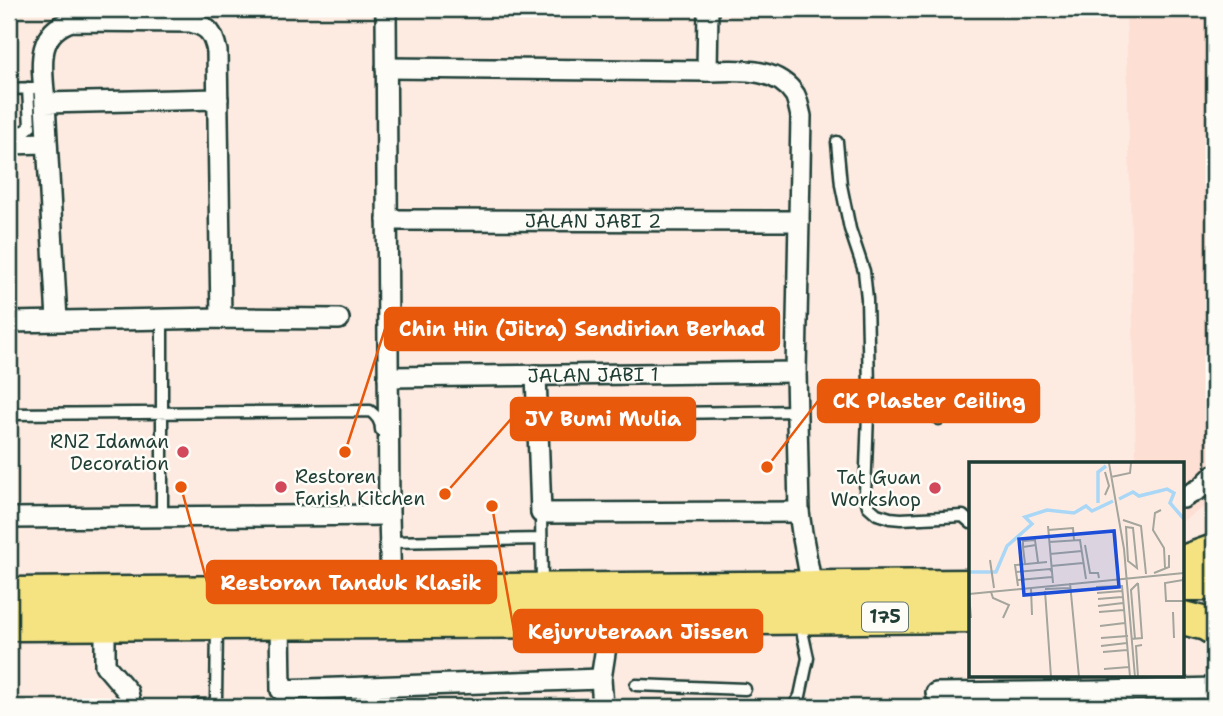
<svg xmlns="http://www.w3.org/2000/svg" width="1223" height="716" viewBox="0 0 1223 716" font-family="'Shantell Sans',sans-serif">
	<style>
		.built { fill: #fddfd4 }
		.lines { fill: none; stroke-linecap: round; stroke-linejoin: round }
		.service-casing { stroke: #1f3d34; stroke-width: 15 }
		.minor-casing { stroke: #1f3d34; stroke-width: 24 }
		.trunk-casing { stroke: #1f3d34; stroke-width: 37 }
		.service { stroke: #fdfcf7; stroke-width: 10 }
		.minor { stroke: #fdfcf7; stroke-width: 19 }
		.trunk { stroke: #f5e381; stroke-width: 32 }
		.poi-dot { fill: #d1495b; stroke: #fdfcf7; stroke-width: 2.5 }
		.labels { text-anchor: middle; dominant-baseline: central; stroke-width: 5; stroke-linejoin: round; paint-order: stroke }
		.shield { fill: #fdfcf7; stroke: #62766e; stroke-width: 2 }
		.shield-label { font-size: 18px; font-weight: bold; fill: #1f3d34 }
		.street-label { font-size: 19px; fill: #1f3d34; stroke: #fdfcf7 }
		.poi-label { font-size: 19px; fill: #1f3d34; stroke: #fdfcf7; text-anchor: end }
		.inset-river { fill: none; stroke: #aad7f6; stroke-width: 3.5 }
		.inset-road { fill: none; stroke: #a4a59c; stroke-width: 2 }
		.view { fill: #1d4ed8; fill-opacity: 0.15; stroke: #1d4ed8; stroke-width: 3.5 }
		.inset-edge { fill: none; stroke: #1f3d34; stroke-width: 3.5 }
		.leader { fill: none; stroke: #e8590c; stroke-width: 2.5 }
		.callout-dot { fill: #e8590c; stroke: #fdfcf7; stroke-width: 2.5 }
		.callout { fill: #e8590c; stroke: #e8590c; stroke-width: 2.5 }
		.callout-label { font-size: 21px; text-anchor: middle; font-weight: bold; fill: #fff }
	</style>
	<rect width="100%" height="100%" fill="#fdebe2"/>
	<filter id="ink" filterUnits="userSpaceOnUse"><feTurbulence type="fractalNoise" baseFrequency=".0143" numOctaves="2"/><feDisplacementMap in="SourceGraphic" scale="14" xChannelSelector="R" yChannelSelector="G"/><feConvolveMatrix kernelMatrix="1 2 1 2 8 2 1 2 1" color-interpolation-filters="sRGB"/></filter>
	<g filter="url(#ink)">
		<path class="built" d="M1126 9H1214V501L1183 521V464H1136Z"/>
		<g class="lines">
			<defs>
				<path id="service" d="M9 89 33 88
					M9 132 25 131 30 127 28 88
					M837 142 841 185 850 229 864 271 867 299 869 387 865 494 868 506 877 514 890 518 901 519 963 516 971 523
					M162 319V516
					M869 387C898 390 925 389 939 419
					M9 414 370 411C377 416 381 421 381 430
					M537 415 798 411
					M541 513 542 585
					M390 542 541 539
					M636 685 745 689
					M1102 691V707
					M197 705H211L216 700 217 626
					M793 707 800 696 808 658 800 622"/>
				<g id="minor">
					<path d="M386 9 389 515 391 590"/>
					<path d="M386 68 707 71C736 71 776 65 795 95 798 101 799 109 801 116L796 372 799 512 802 533 812 587"/>
					<path d="M707 71 708 9"/>
					<path d="M45 103C43 71 33 33 72 21L191 22C209 27 213 33 217 51L221 318"/>
					<path d="M9 144 46 143"/>
					<path id="s1" d="M387 220 799 221"/>
					<path d="M57 320 45 103 218 99"/>
					<path d="M9 322 221 318 339 319"/>
					<path d="M536 375 541 513 799 512"/>
					<path id="s2" d="M388 377 796 372"/>
					<path d="M1183 498 1201 488 1214 475"/>
					<path d="M9 518 389 515"/>
					<path d="M105 623V665L128 692 131 707"/>
					<path d="M280 623 281 690 601 679"/>
					<path d="M936 693 1102 691 1214 688"/>
					<path d="M603 707 601 679 610 621"/>
				</g>
				<path id="trunk" d="M1183 562 1214 551
					M1183 584H1214
					M9 594 971 586
					M1183 618 1206 624 1214 629
					M9 624C209 622 409 621 610 621L639 619 971 616"/>
			</defs>
			<use href="#service" class="service-casing"/>
			<use href="#minor" class="minor-casing"/>
			<use href="#trunk" class="trunk-casing"/>
			<use href="#service" class="service"/>
			<use href="#minor" class="minor"/>
			<use href="#trunk" class="trunk"/>
		</g>
	</g>
	<g class="poi-dot">
		<circle cx="183" cy="452" r="7"/>
		<circle cx="281" cy="487" r="7"/>
		<circle cx="935" cy="488" r="7"/>
	</g>
	<g class="labels">
		<rect class="shield" x="862" y="602.5" width="46" height="29" rx="5"/>
		<g class="shield-label">
			<text x="885" y="617">175</text>
		</g>
		<g class="street-label">
			<text stroke="none"><textPath href="#s1" startOffset="206">JALAN JABI 2</textPath></text>
			<text stroke="none"><textPath href="#s2" startOffset="205">JALAN JABI 1</textPath></text>
		</g>
		<g class="poi-label">
			<text x="169" y="441">RNZ Idaman<tspan x="169" dy="22">Decoration</tspan></text>
			<text x="295" y="476" text-anchor="start">Restoren<tspan x="295" dy="22">Farish Kitchen</tspan></text>
			<text x="921" y="477">Tat Guan<tspan x="921" dy="22">Workshop</tspan></text>
		</g>
	</g>
	<g transform="translate(969 462)">
		<rect width="215" height="215" fill="#fdebe2"/>
		<path class="inset-river" d="M150 37 164 30 170 34 198 27 205 31 201 41 215 57M129 41V10L137 4M0 110H27L38 84 63 62 56 55 78 48 105 51 117 44 123 49 144 39"/>
		<path class="inset-road" d="M140 1 155 87 166 215M142 15 161 11 162 1M136 33 140 24 136 10M192 48 186 51 184 68 195 86 196 106M154 58 172 64 177 112M79 64 84 121M157 65 164 66 168 106 159 99ZM79 68 104 66 105 78M146 68 148 105M80 80 111 78 117 117M116 83 121 111H129L130 116M54 85V79L66 78 69 100M81 92 113 89M21 98 25 126M56 102 54 85 67 83M82 104 114 101M47 110 81 107 83 110M185 111 200 105V93M214 115 215 139M49 118 83 115M214 118 196 121 197 139H215M101 121 110 215M49 124 46 103 78 100M127 125 153 124 161 215M62 126 63 153M76 127 101 126M76 129 82 215M22 130 24 136 40 143 34 156M128 131 153 129M0 132 2 156M0 132 215 111M129 137 153 135M129 144 154 141M130 150 155 148M204 150 205 176M131 164 156 161M132 176 159 174M162 177 173 176 169 121M166 177 162 128 169 121M132 184 158 181M134 190 158 188M135 207 160 205M169 215 167 184 173 183"/>
		<path class="view" d="M145 69 150 125 55 133 50 77Z"/>
		<rect width="215" height="215" class="inset-edge"/>
	</g>
	<path class="leader" d="M345 452L385 329M767 467L818 401M445 494L511 419M181 487L207 582M492 506L514 631"/>
	<g class="callout-dot">
		<circle cx="345" cy="452" r="7"/>
		<circle cx="767" cy="467" r="7"/>
		<circle cx="445" cy="494" r="7"/>
		<circle cx="181" cy="487" r="7"/>
		<circle cx="492" cy="506" r="7"/>
	</g>
	<g class="callout">
		<rect x="385" y="308" width="394" height="42" rx="7"/>
		<rect x="818" y="380" width="221" height="42" rx="7"/>
		<rect x="511" y="398" width="184" height="42" rx="7"/>
		<rect x="207" y="561" width="289" height="42" rx="7"/>
		<rect x="514" y="610" width="248" height="42" rx="7"/>
	</g>
	<g class="callout-label">
		<text x="582" y="336">Chin Hin (Jitra) Sendirian Berhad</text>
		<text x="929" y="408">CK Plaster Ceiling</text>
		<text x="603" y="426">JV Bumi Mulia</text>
		<text x="351" y="590">Restoran Tanduk Klasik</text>
		<text x="638" y="639">Kejuruteraan Jissen</text>
	</g>
	<rect width="1223" height="716" fill="none" stroke="#fdfcf7" stroke-width="35"/>
	<rect x="18" y="18" width="1188" height="681" fill="none" stroke="#1f3d34" stroke-width="2.5" filter="url(#ink)"/>
</svg>
